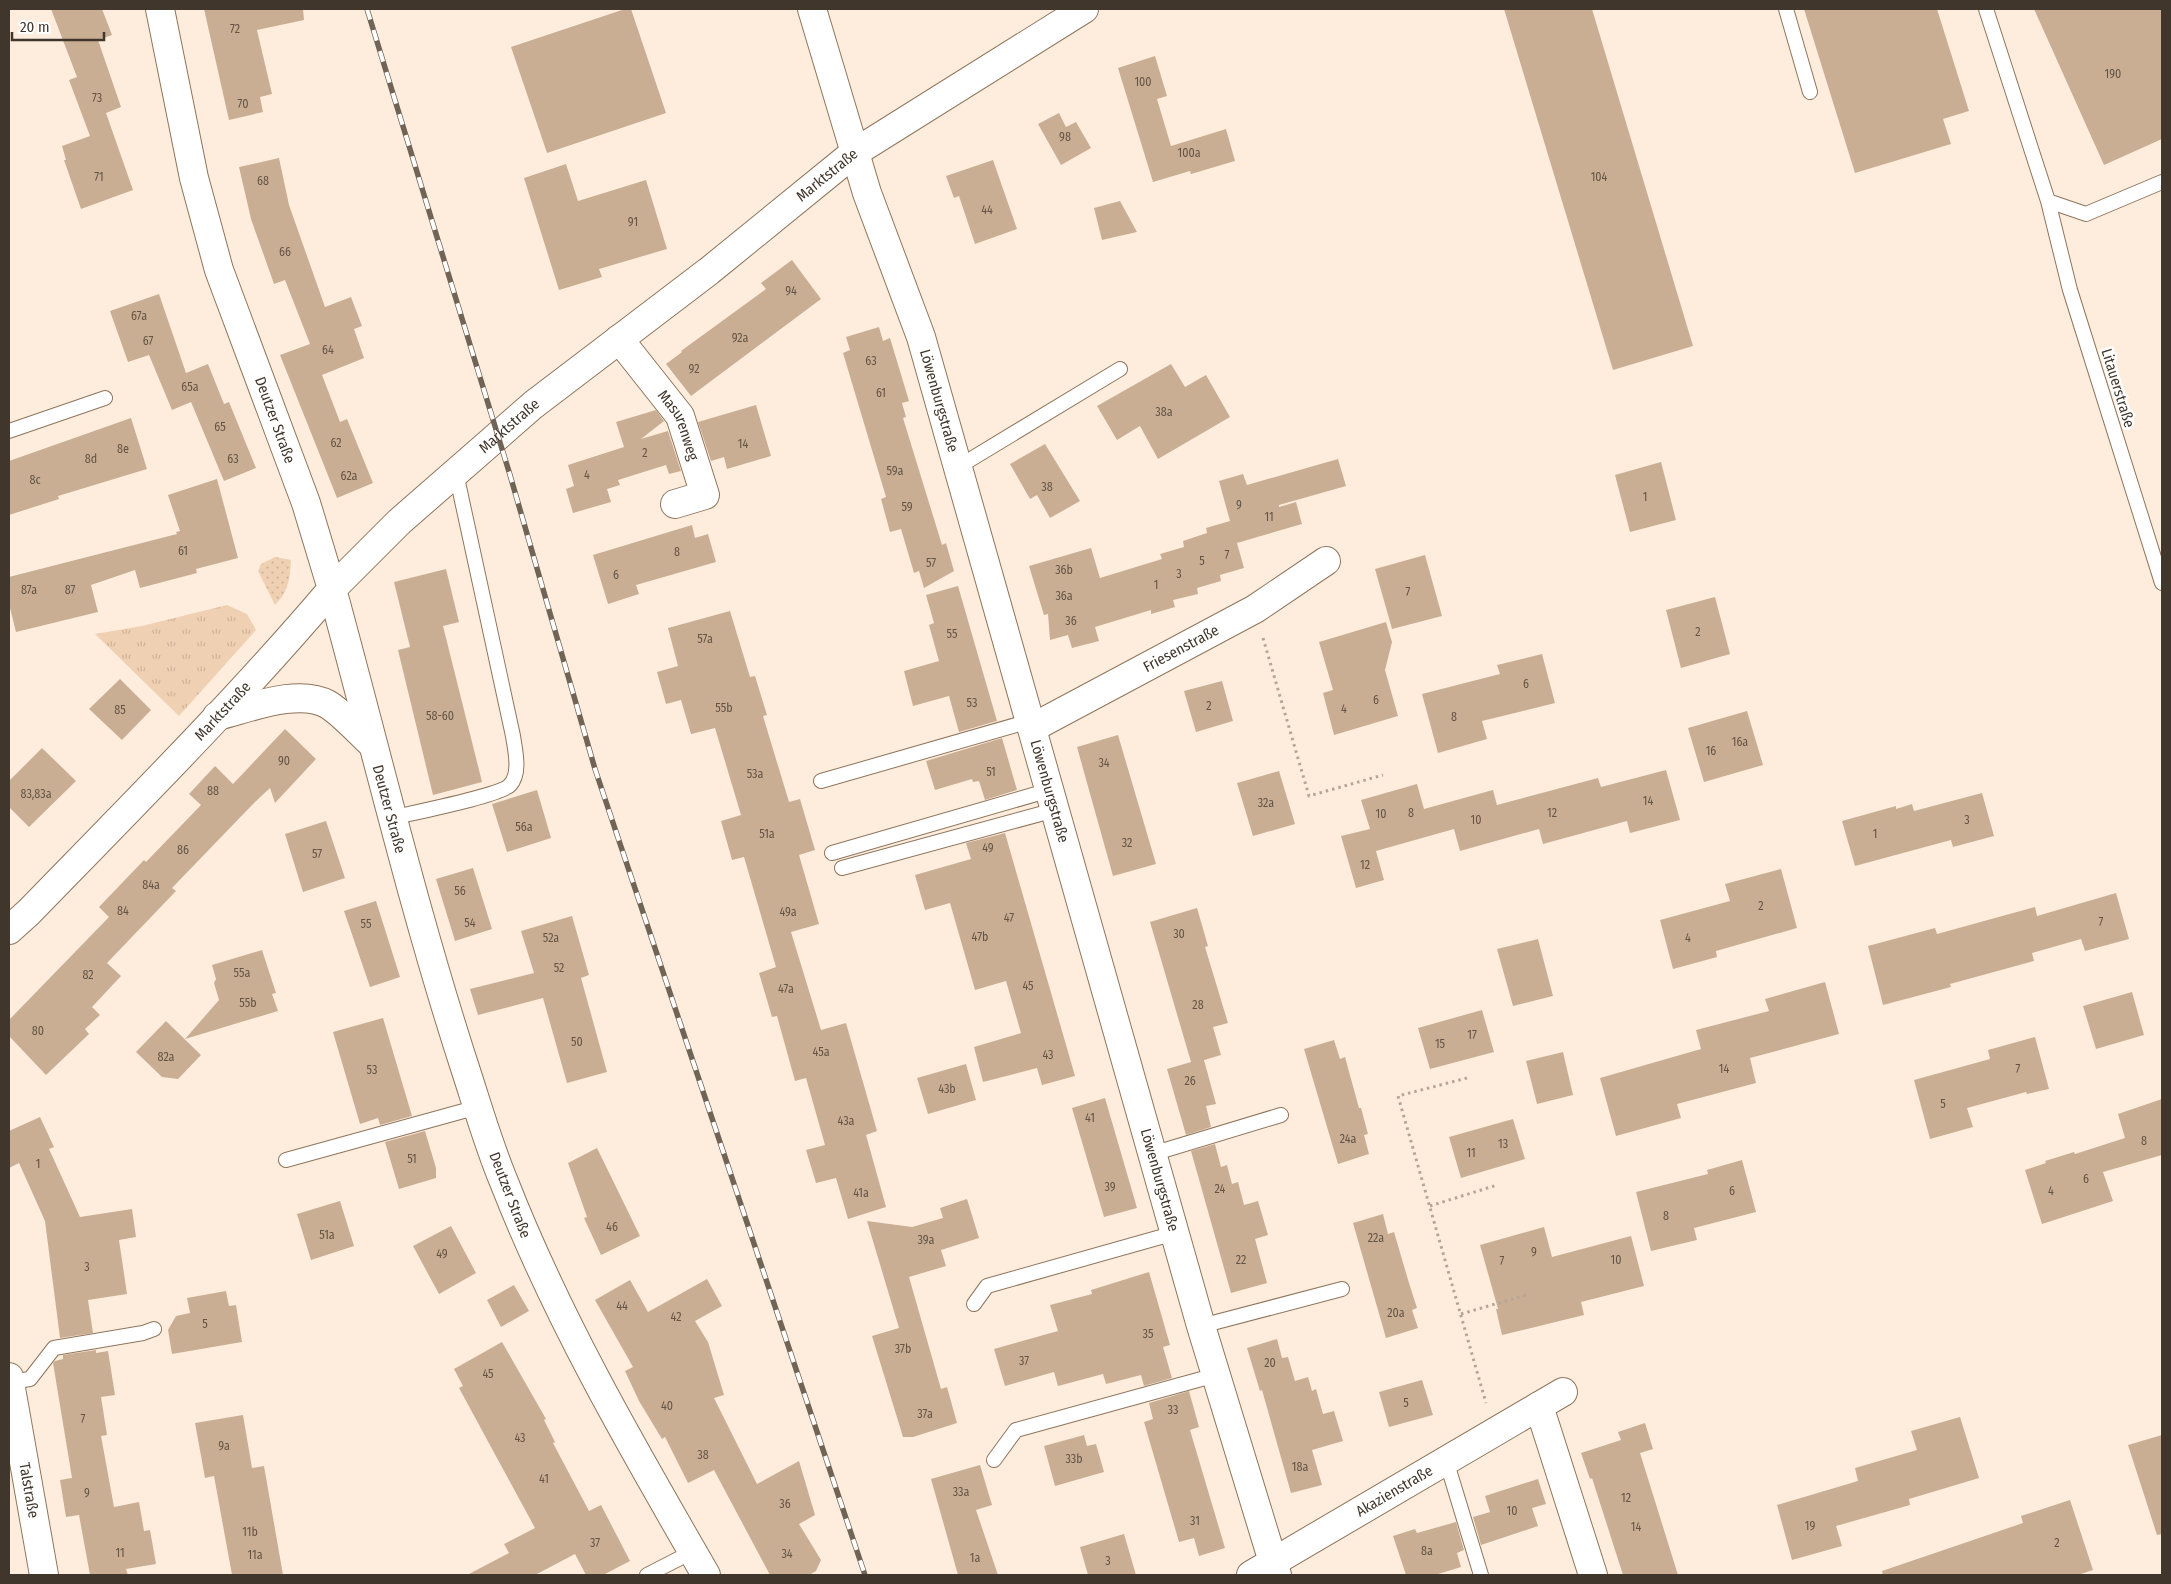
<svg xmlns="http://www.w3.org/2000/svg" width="2171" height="1584" viewBox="0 0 2171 1584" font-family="'Fira Sans Condensed',sans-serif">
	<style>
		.grass { fill: url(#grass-dots) }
		.park { fill: url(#park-tufts) }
		.building { fill: #caae94 }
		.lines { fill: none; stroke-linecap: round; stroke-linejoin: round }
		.service-casing { stroke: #8f755c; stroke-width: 16 }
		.minor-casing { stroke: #8f755c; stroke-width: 30 }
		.tertiary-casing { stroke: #8f755c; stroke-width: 30 }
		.secondary-casing { stroke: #8f755c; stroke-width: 30 }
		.path { stroke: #b4a596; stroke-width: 3; stroke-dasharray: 2.5 4; stroke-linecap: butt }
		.service { stroke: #fff; stroke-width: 14 }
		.minor { stroke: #fff; stroke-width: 28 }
		.tertiary { stroke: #fff; stroke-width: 28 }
		.secondary { stroke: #fff; stroke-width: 28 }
		.rail-casing { stroke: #706457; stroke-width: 5.5 }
		.rail { stroke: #fff; stroke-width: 4; stroke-dasharray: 11; stroke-linecap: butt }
		.labels { text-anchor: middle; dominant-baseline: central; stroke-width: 5; stroke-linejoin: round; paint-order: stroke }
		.number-label { font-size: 12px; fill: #635445 }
		.street-label { font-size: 15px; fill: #41362b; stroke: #fff }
	</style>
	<defs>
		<pattern id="grass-dots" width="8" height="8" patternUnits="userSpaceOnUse" patternTransform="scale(1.25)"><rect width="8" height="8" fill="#f0d0b2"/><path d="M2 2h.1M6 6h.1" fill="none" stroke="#cfb399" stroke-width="1.8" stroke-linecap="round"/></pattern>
		<pattern id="park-tufts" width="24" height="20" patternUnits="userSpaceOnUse" patternTransform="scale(1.25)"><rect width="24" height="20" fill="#f0d0b2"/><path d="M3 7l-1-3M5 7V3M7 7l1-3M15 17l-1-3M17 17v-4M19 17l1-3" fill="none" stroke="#cfb399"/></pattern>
	</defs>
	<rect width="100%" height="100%" fill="#feeddc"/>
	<path class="grass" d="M275 557 291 560C290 579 288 592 275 605L258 571 261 564Z"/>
	<path class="park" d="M227 605 247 614 256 630 179 716 95 634 142 626Z"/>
	<path class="building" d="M51 9H102L112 35 98 40 121 107 106 113 133 190 81 209 64 160H66L62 146 90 136 69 80 77 77Z
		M204 9H303L304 20 257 30 272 94 260 97 263 112 229 120Z
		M625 9H631L666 113 547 153 511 47Z
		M1504 9H1592L1693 346 1613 370Z
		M1804 9H1937L1969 111 1943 119 1951 144 1855 173Z
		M2034 9H2162V139L2104 165Z
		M1155 56 1167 96 1157 99 1171 146 1226 129 1235 161 1191 174 1190 171 1153 182 1118 68Z
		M1059 113 1066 127 1076 122 1091 148 1061 165 1038 124Z
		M279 158 289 205 325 307 351 297 362 326 354 329 364 358 322 375 340 422 347 419 373 483 337 498 280 355 310 344 285 280 274 284 251 219 239 167Z
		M993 160 1017 229 975 244 959 196 954 198 946 176Z
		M566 164 578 201 646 180 667 249 599 269 602 277 559 290 524 178Z
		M1120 201 1137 232 1102 240 1094 208Z
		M792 260 821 299 691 396 666 364 682 352 681 351 766 289 761 283Z
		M159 294 186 373 208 364 224 404 229 402 256 468 224 481 191 402 172 410 149 355 128 362 110 311Z
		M879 327 883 341 890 338 909 401 902 403 906 417 903 418 942 545 946 543 954 571 924 588 919 571 914 573 901 529 890 532 881 499 886 497 843 353 850 350 846 337Z
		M1171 364 1185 387 1206 375 1230 417 1158 459 1140 426 1117 440 1097 406Z
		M756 405 771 456 727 469 724 457 711 461 698 422Z
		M656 410 664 421 641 439 668 431 681 471 669 474 666 465 618 480 620 485 607 489 611 502 573 513 566 489 574 486 568 465 624 447 616 422Z
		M131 418 147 469 58 496 59 499 9 515V461Z
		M1045 444 1080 501 1050 518 1037 495 1030 499 1010 464Z
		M1338 459 1346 486 1279 505V507L1296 502 1302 524 1237 543 1244 568 1220 575 1221 581 1197 588 1198 594 1173 600 1175 607 1151 614V610L1095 627 1099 641 1072 648 1068 635 1050 640 1048 614 1044 615 1029 566 1091 548 1100 578 1162 559 1160 554 1184 547 1183 541 1207 533 1206 528 1230 521 1219 481 1243 474 1247 485Z
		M1661 462 1676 520 1630 532 1615 475Z
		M217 479 238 558 196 569 197 573 140 588 135 570 91 585 98 612 16 632 9 604V577L177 534 176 532 180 531 168 495Z
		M692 525 695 538 708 534 716 562 636 585 639 594 608 604 593 555Z
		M1425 555 1442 616 1392 629 1375 569Z
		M446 569 459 622 443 626 482 782 433 795 398 650 410 647 394 582Z
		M958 586 997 721 959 732 949 696 913 706 904 671 939 661 929 625 934 623 926 595Z
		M1715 597 1730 654 1681 668 1666 610Z
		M730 611 750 677 755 676 767 715 763 716 789 802 800 799 815 850 799 855 819 924 791 932 821 1030 846 1023 877 1131 866 1135 886 1207 848 1219 836 1178 816 1183 806 1150 825 1145 806 1078 795 1081 777 1016 772 1017 759 973 776 967 744 857 732 860 721 821 741 815 715 728 691 734 681 700 666 704 657 672 678 666 668 628Z
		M1386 622 1392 642 1385 670 1398 716 1334 735 1323 693 1333 690 1319 642Z
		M1542 654 1555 703 1482 721 1487 739 1438 753 1422 694 1500 674 1497 665Z
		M120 679 151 710 122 740 89 709Z
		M1222 681 1233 721 1196 732 1184 691Z
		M1747 711 1763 765 1704 782 1688 728Z
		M285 729 316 759 275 803 270 788 254 803 172 888 176 891 107 963 121 976 92 1007 100 1015 85 1029 89 1034 46 1075 9 1036V1020L109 917 99 907 144 860 146 862 201 805 189 794 215 766 233 784Z
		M1118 735 1156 864 1113 876 1077 747Z
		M1002 738 1017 790 985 800 979 781 973 782 972 779 935 790 926 761Z
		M42 748 76 781 29 827 9 807V781Z
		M1666 770 1680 820 1630 833 1627 821 1543 844 1539 829 1460 851 1454 829 1376 851 1384 880 1356 888 1341 836 1370 829 1361 800 1417 784 1424 809 1493 790 1497 805 1598 778 1601 787Z
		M1279 771 1295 824 1253 836 1237 783Z
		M537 790 551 838 507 852 492 804Z
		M1982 793 1994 836 1953 847 1951 840 1855 866 1842 821 1896 806V809L1912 804 1914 811Z
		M326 821 345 878 303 892 285 834Z
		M1005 833 1075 1076 1042 1085 1037 1068 983 1082 974 1047 1021 1033 1006 981 975 990 950 903 925 910 915 875 971 859 966 843Z
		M473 868 492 929 455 941 436 879Z
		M1781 869 1797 928 1716 951 1717 957 1673 969 1660 920 1730 901 1725 884Z
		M2116 893 2129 939 2085 951 2081 939 2032 953 2034 961 1950 984 1951 987 1883 1005 1868 946 1935 928 1937 934 2035 907 2037 916Z
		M376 901 400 977 370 987 344 911Z
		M1197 908 1208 946 1205 947 1228 1023 1213 1027 1221 1055 1204 1060 1216 1104 1206 1106 1211 1127 1186 1135 1167 1069 1191 1062 1150 922Z
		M572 916 589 975 581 978 607 1072 567 1083 543 998 478 1015 470 989 534 973 521 931Z
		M1538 939 1553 996 1513 1006 1497 949Z
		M262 950 276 993 272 994 278 1011 185 1039 219 1000 214 983 216 979 212 965Z
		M1825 982 1839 1034 1750 1058 1756 1083 1677 1104 1681 1118 1616 1136 1600 1078 1701 1049 1696 1030 1769 1011 1765 999Z
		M2132 992 2144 1035 2096 1049 2083 1006Z
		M1482 1010 1494 1052 1430 1069 1418 1028Z
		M383 1018 412 1116 380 1125 378 1118 360 1124 333 1032Z
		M166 1021 201 1055 178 1079 162 1077 136 1052Z
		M2035 1037 2049 1089 2027 1094 2026 1092 1967 1108 1973 1127 1930 1139 1914 1080 1990 1059 1988 1050Z
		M1334 1040 1340 1059 1345 1057 1359 1108H1361L1368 1134 1364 1135 1369 1154 1338 1164 1304 1049Z
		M1563 1052 1573 1095 1537 1104 1526 1061Z
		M966 1064 976 1100 928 1114 917 1078Z
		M1105 1098 1137 1208 1104 1217 1072 1108Z
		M2162 1099V1155L2103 1172 2113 1201 2042 1224 2025 1170 2046 1163 2045 1161 2074 1152 2075 1154 2125 1138 2118 1114Z
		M40 1117 54 1147 49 1149 80 1217 132 1209 136 1237 119 1240 127 1294 88 1300 93 1333 60 1338 45 1221 19 1163 9 1168V1131Z
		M1513 1119 1525 1159 1461 1178 1449 1137Z
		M425 1131 436 1168V1178L399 1189 385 1142Z
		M1215 1144 1221 1167 1227 1165 1232 1184 1238 1182 1244 1205 1258 1201 1268 1235 1255 1239 1267 1283 1231 1293 1191 1151Z
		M597 1148 640 1236 601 1255 584 1218 587 1217 568 1163Z
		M1742 1160 1756 1212 1694 1228 1697 1240 1651 1251 1636 1192 1708 1174 1707 1170Z
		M967 1199 979 1238 941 1250 946 1266 909 1277 941 1389 947 1387 957 1423 913 1437H903L872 1336 899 1328 867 1221 912 1227 943 1218 940 1208Z
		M340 1201 354 1246 311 1260 297 1214Z
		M1383 1214 1388 1234 1394 1232 1409 1283 1417 1308 1412 1310 1418 1328 1386 1338 1353 1223Z
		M451 1226 476 1273 439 1294 413 1246Z
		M1544 1227 1552 1257 1631 1236 1644 1286 1581 1302 1584 1315 1502 1335 1496 1309H1498L1480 1245Z
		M1149 1272 1170 1345 1163 1347 1172 1378 1144 1386 1141 1375 1106 1384 1103 1374 1058 1386 1054 1372 1005 1386 994 1349 1058 1331 1050 1305 1092 1294 1091 1290Z
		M707 1279 722 1306 695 1321 708 1342 724 1395 714 1398 757 1484 799 1461 815 1515 799 1524 821 1560 816 1571 809 1575H770L714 1470 688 1483 665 1437 662 1439 639 1401 625 1371 633 1367 595 1300 630 1280 648 1312Z
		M514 1285 529 1311 501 1327 487 1300Z
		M226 1291 229 1306 236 1305 242 1342 172 1354 168 1330 176 1316 190 1313 187 1298Z
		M1277 1339 1282 1358 1288 1357 1295 1381 1308 1377 1312 1391 1316 1389 1323 1414 1334 1411 1343 1441 1312 1450 1322 1485 1291 1493 1262 1390 1260 1391 1247 1348Z
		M502 1342 546 1419 544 1420 555 1442 553 1443 589 1511 601 1505 630 1561 603 1575H586L575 1554 535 1575H467L509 1553 504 1544 535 1528 459 1388 463 1386 454 1369Z
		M96 1350V1353L108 1351 115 1395 101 1397 107 1435 101 1436 114 1507 139 1502 144 1531 150 1530 156 1564 126 1569 128 1575H90L79 1515 66 1517 60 1480 72 1478 53 1363 55 1361 63 1359V1355Z
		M1422 1380 1433 1415 1389 1427 1379 1392Z
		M1189 1391 1199 1427 1190 1430 1225 1548 1199 1556 1194 1538 1179 1542 1144 1422 1153 1419 1149 1403Z
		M243 1415 252 1468 264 1466 283 1575H232L214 1476 205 1478 195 1423Z
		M1960 1417 1979 1478 1909 1499 1910 1505 1836 1526 1842 1546 1792 1560 1777 1505 1858 1481 1855 1468 1917 1450 1911 1431Z
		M1645 1423 1653 1449 1640 1453 1678 1575H1623L1592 1478 1590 1479 1581 1453 1621 1440 1618 1432Z
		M1084 1435 1087 1446 1096 1444 1104 1472 1055 1486 1044 1446Z
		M2162 1435V1534L2157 1535 2128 1445Z
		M980 1465 992 1505 976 1510 998 1575H958L931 1479Z
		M1538 1479 1546 1504 1532 1508 1538 1526 1481 1545 1473 1517 1490 1512 1485 1496Z
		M2070 1500 2093 1570 2078 1575H1883L1882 1571 2023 1523 2021 1516Z
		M1456 1522 1464 1550 1457 1553 1461 1567 1435 1575H1406L1393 1536 1415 1529 1417 1533Z
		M1124 1534 1136 1575H1088L1080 1547Z"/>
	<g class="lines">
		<defs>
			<path id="service" d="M1786 9 1810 92
				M1986 9 2048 201 2086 214 2162 182
				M2048 201 2070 290 2162 583
				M9 431 105 398
				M958 467 1120 369
				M821 781 1030 721
				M391 818C411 813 500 796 510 785 521 773 515 750 513 736L456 473
				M832 853 1050 790
				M842 868 1055 810
				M1152 1154 1281 1115
				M286 1160 478 1107
				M974 1304 987 1286 1175 1233
				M1201 1326 1342 1289
				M10 1382 30 1379 54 1348 143 1333 154 1329
				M994 1460 1016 1430 1216 1375
				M1446 1460 1481 1575
				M647 1575 692 1552"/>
			<g id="minor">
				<path id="s1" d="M812 9 867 193 921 337 1201 1326 1277 1575"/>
				<path id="s2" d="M619 339 680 416 705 495 675 504"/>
				<path id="s3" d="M1032 728 1255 609 1326 561"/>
				<path id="s4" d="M9 1377 44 1575"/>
				<path d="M1539 1406 1593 1575"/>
				<path id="s5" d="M1251 1575 1563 1392"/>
			</g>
			<g id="tertiary">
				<path id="s6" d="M9 930 29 912C132 806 237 701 332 589L306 503 219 270 194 178 160 9"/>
			</g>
			<g id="secondary">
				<path d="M217 716C247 709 298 688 327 704 340 711 359 732 371 743"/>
				<path id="s7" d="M706 1575C632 1447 558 1320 504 1182 489 1146 478 1108 466 1071 414 912 376 750 332 589L399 522 533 405 709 271 854 153 1084 9"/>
			</g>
		</defs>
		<use href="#service" class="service-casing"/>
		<use href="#minor" class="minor-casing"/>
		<use href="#tertiary" class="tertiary-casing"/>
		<use href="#secondary" class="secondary-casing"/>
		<path class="path" d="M1263 638 1309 796 1383 775
			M1467 1078 1398 1096 1486 1403
			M1430 1206 1497 1185
			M1461 1314 1526 1295"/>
		<use href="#service" class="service"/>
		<use href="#minor" class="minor"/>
		<use href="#tertiary" class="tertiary"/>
		<use href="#secondary" class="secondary"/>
		<defs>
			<path id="rail" d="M367 9 510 475 595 769 865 1575"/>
		</defs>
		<use href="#rail" class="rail-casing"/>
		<use href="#rail" class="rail"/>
	</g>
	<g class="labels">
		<g class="number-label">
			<text x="235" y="29">72</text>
			<text x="2113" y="74">190</text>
			<text x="1143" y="82">100</text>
			<text x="97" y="98">73</text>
			<text x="243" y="104">70</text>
			<text x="1065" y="137">98</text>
			<text x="1189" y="153">100a</text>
			<text x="99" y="177">71</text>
			<text x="1599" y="177">104</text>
			<text x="263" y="181">68</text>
			<text x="987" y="210">44</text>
			<text x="633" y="222">91</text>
			<text x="285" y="252">66</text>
			<text x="791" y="291">94</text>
			<text x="139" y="316">67a</text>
			<text x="740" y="338">92a</text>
			<text x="148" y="341">67</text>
			<text x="328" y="350">64</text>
			<text x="871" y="361">63</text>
			<text x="694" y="369">92</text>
			<text x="190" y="387">65a</text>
			<text x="881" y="393">61</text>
			<text x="1164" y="412">38a</text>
			<text x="220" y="427">65</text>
			<text x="336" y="443">62</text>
			<text x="743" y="444">14</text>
			<text x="123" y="449">8e</text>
			<text x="645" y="453">2</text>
			<text x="91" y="459">8d</text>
			<text x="233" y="459">63</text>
			<text x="895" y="471">59a</text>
			<text x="587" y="475">4</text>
			<text x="349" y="476">62a</text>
			<text x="35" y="480">8c</text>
			<text x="1047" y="487">38</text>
			<text x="1645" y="497">1</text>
			<text x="1239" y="505">9</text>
			<text x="907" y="507">59</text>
			<text x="1269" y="517">11</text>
			<text x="183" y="551">61</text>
			<text x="677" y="552">8</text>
			<text x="1227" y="555">7</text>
			<text x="1202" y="561">5</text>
			<text x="931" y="563">57</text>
			<text x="1064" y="570">36b</text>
			<text x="1179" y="574">3</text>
			<text x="616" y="575">6</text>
			<text x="1156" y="585">1</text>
			<text x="29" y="590">87a</text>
			<text x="70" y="590">87</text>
			<text x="1408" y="592">7</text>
			<text x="1064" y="596">36a</text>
			<text x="1071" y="621">36</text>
			<text x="1698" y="632">2</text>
			<text x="952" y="634">55</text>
			<text x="705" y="639">57a</text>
			<text x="1526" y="684">6</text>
			<text x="1376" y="700">6</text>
			<text x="972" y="703">53</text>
			<text x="1209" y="706">2</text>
			<text x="724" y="708">55b</text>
			<text x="1344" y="709">4</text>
			<text x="120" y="710">85</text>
			<text x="440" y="716">58-60</text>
			<text x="1454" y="717">8</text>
			<text x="1740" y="742">16a</text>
			<text x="1711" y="751">16</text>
			<text x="284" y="761">90</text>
			<text x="1104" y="763">34</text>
			<text x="991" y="772">51</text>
			<text x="755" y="774">53a</text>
			<text x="213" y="791">88</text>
			<text x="36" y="794">83,83a</text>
			<text x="1648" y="801">14</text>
			<text x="1266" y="803">32a</text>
			<text x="1411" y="813">8</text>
			<text x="1552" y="813">12</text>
			<text x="1381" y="814">10</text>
			<text x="1476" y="820">10</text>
			<text x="1967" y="820">3</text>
			<text x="524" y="827">56a</text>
			<text x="767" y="834">51a</text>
			<text x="1875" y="834">1</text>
			<text x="1127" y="843">32</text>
			<text x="988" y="848">49</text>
			<text x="183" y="850">86</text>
			<text x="317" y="854">57</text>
			<text x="1365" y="865">12</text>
			<text x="151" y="885">84a</text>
			<text x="460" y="891">56</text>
			<text x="1761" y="906">2</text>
			<text x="123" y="911">84</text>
			<text x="788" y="912">49a</text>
			<text x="1009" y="918">47</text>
			<text x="2101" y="922">7</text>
			<text x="470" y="923">54</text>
			<text x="366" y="924">55</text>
			<text x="1179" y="934">30</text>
			<text x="980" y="937">47b</text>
			<text x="551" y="938">52a</text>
			<text x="1688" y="938">4</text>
			<text x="559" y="968">52</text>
			<text x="242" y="973">55a</text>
			<text x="88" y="975">82</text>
			<text x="1028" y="986">45</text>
			<text x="786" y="989">47a</text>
			<text x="248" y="1003">55b</text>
			<text x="1198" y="1005">28</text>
			<text x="38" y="1031">80</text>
			<text x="1472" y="1035">17</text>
			<text x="577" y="1042">50</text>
			<text x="1440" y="1044">15</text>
			<text x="821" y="1052">45a</text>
			<text x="1048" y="1055">43</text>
			<text x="166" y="1057">82a</text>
			<text x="1724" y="1069">14</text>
			<text x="2018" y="1069">7</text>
			<text x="372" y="1070">53</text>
			<text x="1190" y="1081">26</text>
			<text x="947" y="1089">43b</text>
			<text x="1943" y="1104">5</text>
			<text x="1090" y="1118">41</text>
			<text x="846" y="1121">43a</text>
			<text x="1348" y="1139">24a</text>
			<text x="2144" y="1141">8</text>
			<text x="1503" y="1144">13</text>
			<text x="1471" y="1153">11</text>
			<text x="412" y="1159">51</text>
			<text x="38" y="1164">1</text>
			<text x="2086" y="1179">6</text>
			<text x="1110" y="1187">39</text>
			<text x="1220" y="1189">24</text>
			<text x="1732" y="1191">6</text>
			<text x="2051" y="1191">4</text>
			<text x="861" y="1193">41a</text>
			<text x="1666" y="1216">8</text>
			<text x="612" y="1227">46</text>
			<text x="327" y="1235">51a</text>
			<text x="1376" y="1238">22a</text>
			<text x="926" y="1240">39a</text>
			<text x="1534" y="1252">9</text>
			<text x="442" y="1254">49</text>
			<text x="1241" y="1260">22</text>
			<text x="1616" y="1260">10</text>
			<text x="1502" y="1261">7</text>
			<text x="87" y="1267">3</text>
			<text x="622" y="1306">44</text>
			<text x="1396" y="1313">20a</text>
			<text x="676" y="1317">42</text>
			<text x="205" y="1324">5</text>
			<text x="1148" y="1334">35</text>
			<text x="903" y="1349">37b</text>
			<text x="1024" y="1361">37</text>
			<text x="1270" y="1363">20</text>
			<text x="488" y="1374">45</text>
			<text x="1406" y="1403">5</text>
			<text x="667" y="1406">40</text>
			<text x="1173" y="1410">33</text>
			<text x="925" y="1414">37a</text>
			<text x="83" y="1419">7</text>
			<text x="520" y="1438">43</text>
			<text x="224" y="1446">9a</text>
			<text x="703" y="1455">38</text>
			<text x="1074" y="1459">33b</text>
			<text x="1300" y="1467">18a</text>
			<text x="544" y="1479">41</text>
			<text x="961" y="1492">33a</text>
			<text x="87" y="1493">9</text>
			<text x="1626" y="1498">12</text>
			<text x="785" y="1504">36</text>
			<text x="1512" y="1511">10</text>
			<text x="1195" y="1521">31</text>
			<text x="1810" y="1526">19</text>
			<text x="1636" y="1527">14</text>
			<text x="250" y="1532">11b</text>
			<text x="595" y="1543">37</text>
			<text x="2057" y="1543">2</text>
			<text x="1427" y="1551">8a</text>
			<text x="120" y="1553">11</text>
			<text x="787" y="1554">34</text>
			<text x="255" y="1555">11a</text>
			<text x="975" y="1558">1a</text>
			<text x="1108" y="1561">3</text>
		</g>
		<g class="street-label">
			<text stroke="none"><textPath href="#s7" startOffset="1706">Marktstraße</textPath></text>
			<text transform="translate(2118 388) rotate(73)">Litauerstraße</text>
			<text stroke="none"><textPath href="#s1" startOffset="412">Löwenburgstraße</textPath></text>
			<text transform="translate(275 420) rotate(70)">Deutzer Straße</text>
			<text stroke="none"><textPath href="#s7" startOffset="1301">Marktstraße</textPath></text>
			<text stroke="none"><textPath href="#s2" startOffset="106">Masurenweg</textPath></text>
			<text stroke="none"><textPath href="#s3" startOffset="169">Friesenstraße</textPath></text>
			<text stroke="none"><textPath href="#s6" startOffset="306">Marktstraße</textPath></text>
			<text stroke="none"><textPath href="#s1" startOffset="818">Löwenburgstraße</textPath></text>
			<text transform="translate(389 809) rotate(75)">Deutzer Straße</text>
			<text stroke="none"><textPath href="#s1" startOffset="1222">Löwenburgstraße</textPath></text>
			<text transform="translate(510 1195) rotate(69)">Deutzer Straße</text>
			<text stroke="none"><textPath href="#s4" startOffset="115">Talstraße</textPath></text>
			<text stroke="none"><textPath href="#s5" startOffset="166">Akazienstraße</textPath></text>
		</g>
	</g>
	<rect width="2171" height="1584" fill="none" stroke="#41362b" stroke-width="20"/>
	<path d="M12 32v8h92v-8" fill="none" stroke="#41362b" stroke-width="2.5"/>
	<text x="20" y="32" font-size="15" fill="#41362b" stroke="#ffffff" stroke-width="4" paint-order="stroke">20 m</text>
</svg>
